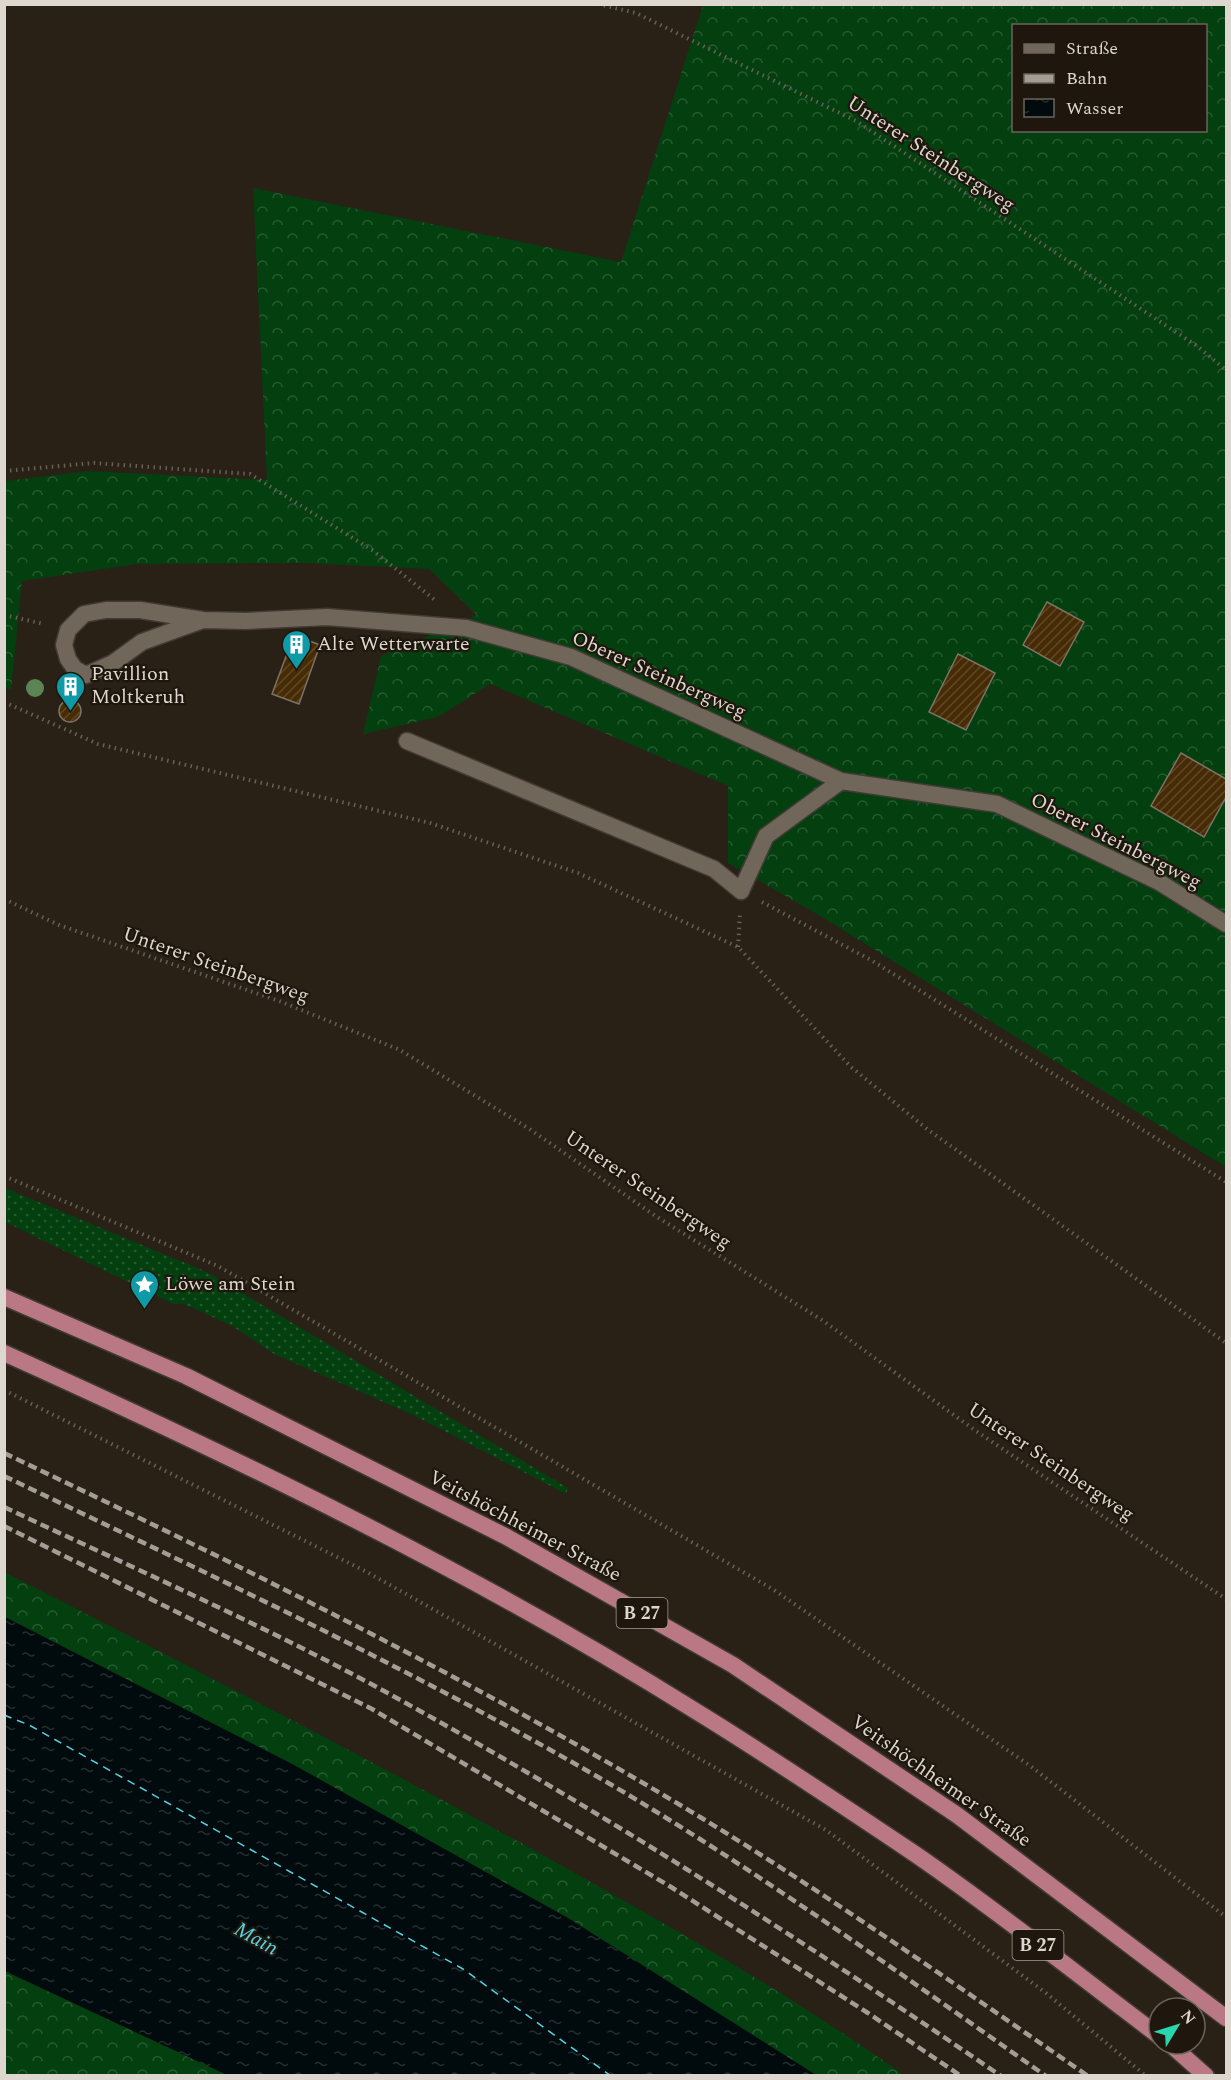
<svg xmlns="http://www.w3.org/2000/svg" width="1231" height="2080" viewBox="0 0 1231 2080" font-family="Spectral,serif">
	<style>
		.grass { fill: url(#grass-dots) }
		.forest { fill: url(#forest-crowns); fill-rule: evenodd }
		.water { fill: url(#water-ripples) }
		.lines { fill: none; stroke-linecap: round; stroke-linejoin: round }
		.ferry { stroke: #56d2e0; stroke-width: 1.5; stroke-dasharray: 8 6; stroke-linecap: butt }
		.building { fill: url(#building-hatch); stroke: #7d7266; stroke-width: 1.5 }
		.service-casing { stroke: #423b34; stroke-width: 19 }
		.minor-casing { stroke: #423b34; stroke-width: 19 }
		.trunk-casing { stroke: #423b34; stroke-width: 19 }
		.path { stroke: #686058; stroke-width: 4; stroke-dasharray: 1.5 4.5; stroke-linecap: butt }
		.service { stroke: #71665a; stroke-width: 16 }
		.minor { stroke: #71665a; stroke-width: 16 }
		.trunk { stroke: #ba7885; stroke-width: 16 }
		.rail { stroke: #a49d95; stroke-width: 4.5; stroke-dasharray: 9 4.5; stroke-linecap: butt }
		.tree { fill: #598454 }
		.labels { text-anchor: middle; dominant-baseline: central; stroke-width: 4.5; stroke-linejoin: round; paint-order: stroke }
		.shield { fill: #1f170d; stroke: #a49d96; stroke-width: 1.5 }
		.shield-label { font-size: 18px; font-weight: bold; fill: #ddd7d0 }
		.street-label { font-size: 20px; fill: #ddd7d0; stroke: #1f170d }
		.poi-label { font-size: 20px; fill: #ddd7d0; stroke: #1f170d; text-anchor: start }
		.water-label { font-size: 21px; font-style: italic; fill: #56d2e0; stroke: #1f170d }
	</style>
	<defs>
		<pattern id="grass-dots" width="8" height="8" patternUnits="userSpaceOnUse" patternTransform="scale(1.5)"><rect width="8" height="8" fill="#033f0f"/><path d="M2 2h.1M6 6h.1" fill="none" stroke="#275a31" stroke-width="1.8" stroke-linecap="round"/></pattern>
		<pattern id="forest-crowns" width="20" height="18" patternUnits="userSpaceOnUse" patternTransform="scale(1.5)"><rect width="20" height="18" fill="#033f0f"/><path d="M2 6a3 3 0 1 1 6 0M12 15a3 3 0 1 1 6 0" fill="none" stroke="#275a31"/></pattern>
		<pattern id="water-ripples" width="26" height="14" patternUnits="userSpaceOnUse" patternTransform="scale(1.5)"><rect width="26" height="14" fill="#010b0d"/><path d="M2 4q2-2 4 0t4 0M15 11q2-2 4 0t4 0" fill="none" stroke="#262e2f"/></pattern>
		<pattern id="building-hatch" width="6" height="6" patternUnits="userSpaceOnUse" patternTransform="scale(1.5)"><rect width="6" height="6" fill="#462b04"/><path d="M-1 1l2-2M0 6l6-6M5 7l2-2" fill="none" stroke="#604928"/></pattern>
	</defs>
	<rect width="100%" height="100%" fill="#292016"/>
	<path class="grass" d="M5 1188 207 1272 568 1488 566 1494 413 1415 276 1355 232 1326 184 1304H173L5 1222Z"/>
	<path class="forest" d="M703 5H1226V1167L817 914 728 863V786L490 684 438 717 363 734 381 656 477 615 429 569 305 563 137 564 22 581 11 690 5 687V481L89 471 267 480 253 188 621 262ZM1014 26H1206V130H1014Z
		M4 1572C181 1662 358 1753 532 1849 659 1920 786 1991 904 2075H816L568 1918 294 1765 5 1617Z
		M5 1971 221 2072 227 2075 5 2076Z"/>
	<path class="water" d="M5 1617 294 1765 568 1918 816 2075H227L5 1971Z"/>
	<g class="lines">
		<path class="ferry" d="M4 1715 29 1725 463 1969 611 2076"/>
	</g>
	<path class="building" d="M1047 602 1084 622 1060 666 1023 645Z
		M294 635 320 645 299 704 272 694Z
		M958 654 995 673 966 730 929 712Z
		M59 711a11 11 0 1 1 22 0a11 11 0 1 1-22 0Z
		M1181 753 1226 779V797L1204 837 1151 806Z"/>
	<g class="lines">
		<defs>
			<path id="service" d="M407 741 714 869 741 891"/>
			<path id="minor" d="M203 620 142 642 113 663 86 675 75 669 68 659 64 645 68 630 84 614 106 610H140L203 620 246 621 327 617 466 628 571 657 841 781 997 804 1159 882 1226 924
				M741 891 766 836 841 781"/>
			<path id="trunk" d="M4 1297 186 1376 505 1536 733 1665 957 1815 1226 2018
				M4 1353C239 1459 475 1573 694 1710 769 1756 842 1805 915 1854 998 1911 1078 1975 1159 2036
				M1170 2044 1206 2076"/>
		</defs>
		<use href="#service" class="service-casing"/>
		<use href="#minor" class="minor-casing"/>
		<use href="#trunk" class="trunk-casing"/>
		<path class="path" d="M598 4 636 13 856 121 1197 346 1226 370
			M4 471 94 463 250 474 372 550 435 600
			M4 615 44 624
			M4 702 98 744 430 823 578 873 738 947 851 1067 927 1129 1226 1343
			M4 899 59 925 279 1001 400 1050 528 1128 657 1217 822 1320 976 1431 1226 1599
			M762 902 871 960 1226 1182
			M738 947 740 913
			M4 1176 218 1266 774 1590 1029 1765 1226 1917
			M4 1390 365 1571 826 1830 1046 1993 1146 2076"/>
		<use href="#service" class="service"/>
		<use href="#minor" class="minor"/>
		<use href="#trunk" class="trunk"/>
		<path class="rail" d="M4 1453C241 1566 476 1681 700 1817 833 1898 960 1988 1088 2076
			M4 1476C204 1572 406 1666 598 1777 753 1867 899 1973 1046 2076
			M4 1507C131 1567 261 1624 384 1691 597 1808 801 1939 1001 2076
			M4 1526 372 1709 671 1887 868 2013 961 2076"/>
	</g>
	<circle class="tree" cx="35" cy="688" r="9"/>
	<defs>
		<symbol id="building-pin" viewBox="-11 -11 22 30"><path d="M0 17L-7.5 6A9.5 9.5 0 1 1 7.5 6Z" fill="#0f9aa8" stroke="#1f170d"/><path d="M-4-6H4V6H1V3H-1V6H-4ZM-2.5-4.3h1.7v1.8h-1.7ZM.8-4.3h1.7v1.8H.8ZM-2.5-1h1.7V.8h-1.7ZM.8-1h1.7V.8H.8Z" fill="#fff"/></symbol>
		<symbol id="sight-pin" viewBox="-11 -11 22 30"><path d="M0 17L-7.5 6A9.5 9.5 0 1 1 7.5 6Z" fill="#0f9aa8" stroke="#1f170d"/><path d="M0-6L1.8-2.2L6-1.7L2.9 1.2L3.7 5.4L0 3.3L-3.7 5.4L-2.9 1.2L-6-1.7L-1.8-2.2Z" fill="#fff"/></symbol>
	</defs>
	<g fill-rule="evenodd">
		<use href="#building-pin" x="280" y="628" width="33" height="45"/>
		<use href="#building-pin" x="54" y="670" width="33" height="45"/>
		<use href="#sight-pin" x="128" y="1268" width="33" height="45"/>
	</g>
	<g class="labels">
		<g class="shield">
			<rect x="616.5" y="1598" width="51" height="30" rx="4.5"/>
			<rect x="1012.5" y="1930" width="51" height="30" rx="4.5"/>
		</g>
		<g class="shield-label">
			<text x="642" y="1613">B 27</text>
			<text x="1038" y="1945">B 27</text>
		</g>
		<g class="street-label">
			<text transform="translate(931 154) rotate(33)">Unterer Steinbergweg</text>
			<text transform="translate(659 675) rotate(24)">Oberer Steinbergweg</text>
			<text transform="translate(1116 841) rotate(27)">Oberer Steinbergweg</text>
			<text transform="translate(216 965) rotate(19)">Unterer Steinbergweg</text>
			<text transform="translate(648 1190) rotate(34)">Unterer Steinbergweg</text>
			<text transform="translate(1051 1462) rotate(34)">Unterer Steinbergweg</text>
			<text transform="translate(525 1526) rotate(28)">Veitshöchheimer Straße</text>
			<text transform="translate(941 1781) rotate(35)">Veitshöchheimer Straße</text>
		</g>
		<g class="poi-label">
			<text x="317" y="644">Alte Wetterwarte</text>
			<text x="91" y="674">Pavillion<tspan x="91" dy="23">Moltkeruh</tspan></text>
			<text x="165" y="1284">Löwe am Stein</text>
		</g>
		<g class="water-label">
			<text transform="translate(256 1939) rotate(29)">Main</text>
		</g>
	</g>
	<rect width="1231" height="2080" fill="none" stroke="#ddd7d0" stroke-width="12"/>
	<rect x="1012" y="24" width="195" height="108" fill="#1f170d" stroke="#6b645b" stroke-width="1.5"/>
	<rect x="1024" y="44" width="30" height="9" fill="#71665a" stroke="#6b645b" stroke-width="1.5"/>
	<text x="1066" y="54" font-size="18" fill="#ddd7d0">Straße</text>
	<rect x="1024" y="74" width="30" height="9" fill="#a49d95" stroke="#6b645b" stroke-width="1.5"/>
	<text x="1066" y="84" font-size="18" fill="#ddd7d0">Bahn</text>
	<rect x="1024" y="99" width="30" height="18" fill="url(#water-ripples)" stroke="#6b645b" stroke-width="1.5"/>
	<text x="1066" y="114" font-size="18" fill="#ddd7d0">Wasser</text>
	<g transform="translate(1177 2026) rotate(52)"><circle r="28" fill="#1f170d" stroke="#6b645b" stroke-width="1.5"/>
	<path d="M0-4.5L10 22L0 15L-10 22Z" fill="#29d5ad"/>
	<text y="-9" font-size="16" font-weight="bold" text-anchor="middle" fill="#ddd7d0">N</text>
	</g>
</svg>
